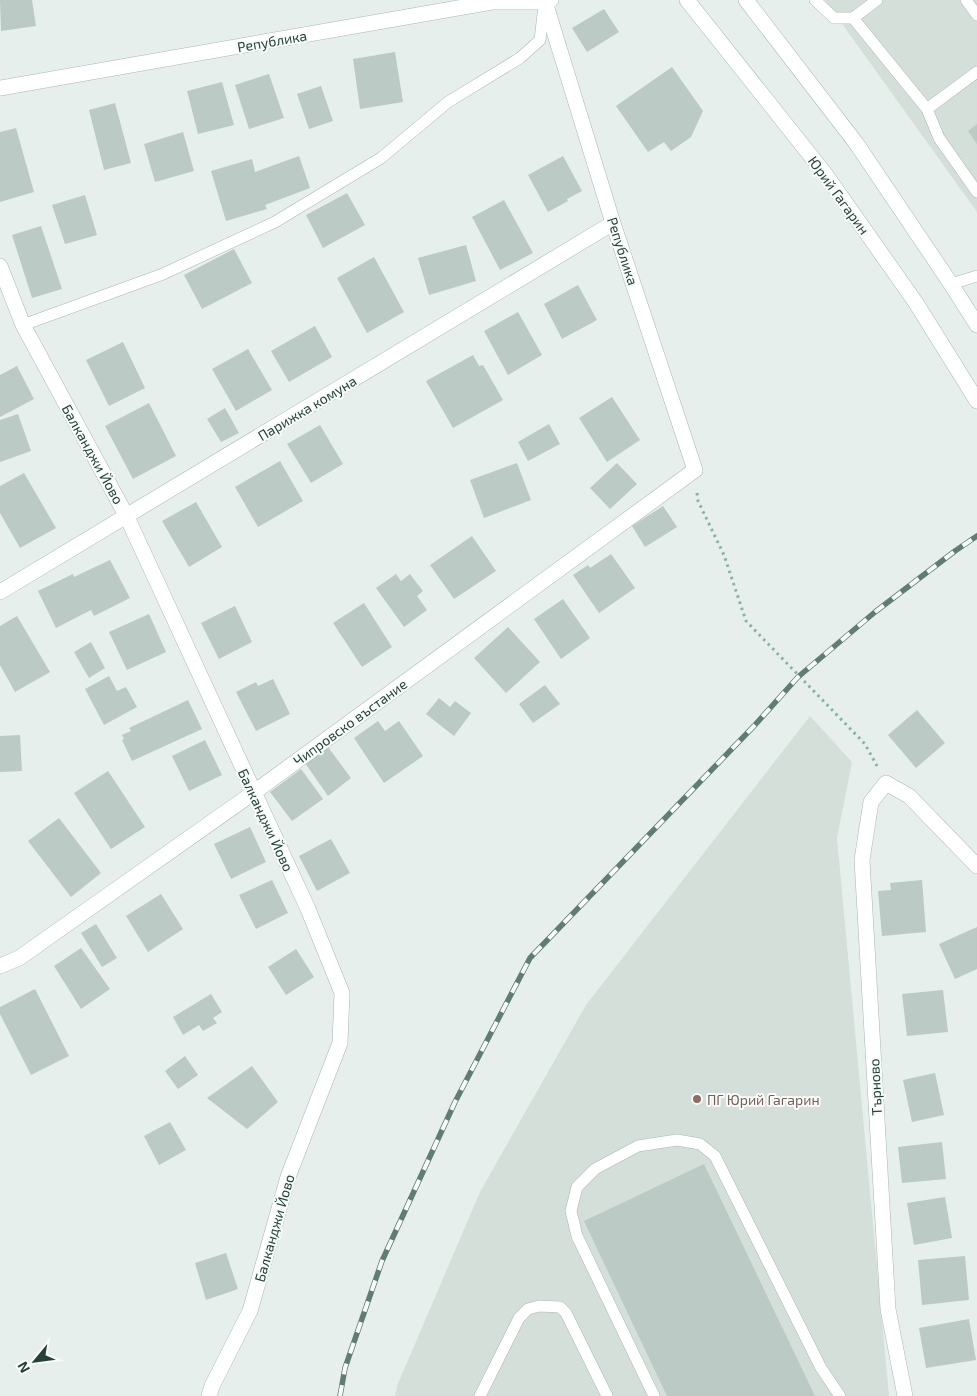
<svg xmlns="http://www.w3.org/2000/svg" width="977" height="1396" viewBox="0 0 977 1396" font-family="'Exo 2',sans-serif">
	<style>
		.built { fill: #d4dfda }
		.building { fill: #bbcac4 }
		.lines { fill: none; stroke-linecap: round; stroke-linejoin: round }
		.lane-casing { stroke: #a8b8b2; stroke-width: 12 }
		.street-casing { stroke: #a8b8b2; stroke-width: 16 }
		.secondary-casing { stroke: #a4bbb3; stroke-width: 16 }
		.path { stroke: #86b3a5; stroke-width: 3; stroke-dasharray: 2.5 4; stroke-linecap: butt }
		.lane { stroke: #fff; stroke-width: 11 }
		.street { stroke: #fff; stroke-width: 15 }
		.secondary { stroke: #fff; stroke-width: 15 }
		.rail-casing { stroke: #5f7d75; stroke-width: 5.5 }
		.rail { stroke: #f7fbf9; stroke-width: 4; stroke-dasharray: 11; stroke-linecap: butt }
		.education-dot { fill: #8d6e63; stroke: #f7fbf9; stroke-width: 2 }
		.labels { text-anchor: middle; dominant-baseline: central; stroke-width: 4; stroke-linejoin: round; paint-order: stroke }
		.street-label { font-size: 14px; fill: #24423a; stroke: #f7fbf9 }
		.education-label { font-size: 14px; fill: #785e54; stroke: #f7fbf9; text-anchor: start }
	</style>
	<rect width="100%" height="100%" fill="#e6efeb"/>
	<path class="built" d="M825 0H977V212Z
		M810 716 852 762 837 838 889 1396H395L397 1386 480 1192 586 1005Z"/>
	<path class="building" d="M0 0H32L36 26 1 31Z
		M604 9 619 32 587 52 572 28Z
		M395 52 403 102 360 109 353 59Z
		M672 67 703 111 691 137 671 151 664 142 648 152 616 106Z
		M269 74 284 118 249 129 235 85Z
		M222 82 234 125 198 134 187 91Z
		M321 86 333 121 309 129 297 94Z
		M115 103 131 163 104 170 89 110Z
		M977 124V144L968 131Z
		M16 128 34 192 0 202V132Z
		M183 132 194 171 155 182 144 144Z
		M299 156 310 188 265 205 267 209 226 221 211 171 252 159 255 172Z
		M563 156 582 191 567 199 568 201 548 212 528 175Z
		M347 193 365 225 323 248 306 215Z
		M85 195 97 235 65 244 52 205Z
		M504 200 533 253 500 270 472 217Z
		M41 226 62 289 32 298 12 235Z
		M466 245 476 281 429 295 418 258Z
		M234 249 252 283 202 309 184 275Z
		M374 257 404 312 367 333 337 278Z
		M578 285 597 320 562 339 544 304Z
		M518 312 542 355 508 375 484 331Z
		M315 326 332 357 289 382 271 351Z
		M123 342 145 388 109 406 86 360Z
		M248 349 272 390 236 411 212 369Z
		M473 355 479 366 483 365 503 400 453 428 426 381Z
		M17 366 34 399 0 417V375Z
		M612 397 640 440 607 462 579 418Z
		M149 403 176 456 133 479 105 426Z
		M225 408 239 433 221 442 207 419Z
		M18 414 31 451 0 462V420Z
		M549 424 560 444 528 461 518 442Z
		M320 425 343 464 311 483 287 444Z
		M280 461 303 501 258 527 235 487Z
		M517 463 531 500 484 518 470 480Z
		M617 463 637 484 610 509 590 488Z
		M24 473 56 528 20 548 0 513V486Z
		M196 502 222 547 189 567 162 521Z
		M663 506 677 527 645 547 632 526Z
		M472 536 496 571 454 599 430 565Z
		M611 554 635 588 599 613 573 575 588 565 590 568Z
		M110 560 130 598 94 616 91 610 56 628 38 591 73 574 74 577Z
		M396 574 401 581 410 574 423 591 417 596 427 610 404 627 376 588Z
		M563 599 590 638 561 659 534 619Z
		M364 603 392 647 362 667 333 623Z
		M235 606 252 642 219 659 201 623Z
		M149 614 166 652 127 670 109 632Z
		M17 616 50 672 15 692 0 665V626Z
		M508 627 540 662 506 693 474 658Z
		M91 642 105 668 89 678 74 652Z
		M109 676 117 691 126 687 137 707 104 725 85 689Z
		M273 679 290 714 256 731 236 692 256 682 258 686Z
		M545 685 560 704 533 723 519 704Z
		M439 698 450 707 455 701 471 713 454 736 426 714Z
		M188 700 202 729 132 761 122 740 124 739 122 735 131 731 129 728Z
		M917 710 945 743 916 768 888 735Z
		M378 721 385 731 399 721 423 756 384 783 354 738Z
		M20 735 22 771 0 772V736Z
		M205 740 222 775 189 791 172 756Z
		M328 747 351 778 328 796 305 763Z
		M301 769 323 799 292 821 270 792Z
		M108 771 145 827 111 849 74 793Z
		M59 818 101 873 71 897 28 841Z
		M250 827 266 862 231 879 214 844Z
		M331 839 350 873 317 891 299 856Z
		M272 880 288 913 256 929 239 895Z
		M922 880 926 932 882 936 878 891 891 890 890 883Z
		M161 894 183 929 148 952 126 916Z
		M96 924 117 958 102 967 81 933Z
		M977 927V969L955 979 939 944Z
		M81 948 110 989 81 1009 54 966Z
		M296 949 314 977 286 995 268 967Z
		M35 989 69 1056 31 1075 0 1014V1007Z
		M943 990 948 1032 907 1036 902 994Z
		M211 994 222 1012 213 1018 217 1023 203 1031 199 1025 183 1035 173 1017Z
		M185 1056 198 1075 178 1089 165 1071Z
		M252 1066 278 1102 247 1129 207 1098Z
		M935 1073 944 1115 912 1122 903 1080Z
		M170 1122 186 1150 159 1165 144 1136Z
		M942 1142 946 1179 902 1183 898 1147Z
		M704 1164 815 1396H667L584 1221Z
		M945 1197 952 1238 914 1245 907 1203Z
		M226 1253 238 1289 206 1300 195 1263Z
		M965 1256 969 1300 922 1305 918 1260Z
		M969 1319 976 1360 926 1368 919 1328Z"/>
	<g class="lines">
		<defs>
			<path id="lane" d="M815 0 834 18H853L877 0
				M966 0 977 15
				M853 18 927 109 939 138 977 192
				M927 109 977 72
				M951 284 977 276
				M23 325 163 274 275 222 381 158 448 102 520 58 540 40 544 5
				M480 1396 519 1318 528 1309 539 1306 560 1307 566 1313 607 1396
				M654 1396 577 1236 571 1211 577 1187 595 1169 638 1146 677 1140 700 1144 715 1156 821 1368 840 1396"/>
			<path id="street" d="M0 88 492 2H545L551 0
				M0 266 23 325 127 517 308 909 342 993 340 1043 288 1177 250 1311 212 1386 209 1396
				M0 592 613 223
				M0 966 19 958 253 793 695 470 613 223 545 2
				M905 1396 888 1309 862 860 871 802 886 783 909 796 977 866"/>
			<path id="secondary" d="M687 0 826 175 916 303 977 401
				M746 0 856 143 951 284 977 325"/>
		</defs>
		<use href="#lane" class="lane-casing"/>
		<use href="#street" class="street-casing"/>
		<use href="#secondary" class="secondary-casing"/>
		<path class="path" d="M697 493 698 501 724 555 746 621 865 744 877 766"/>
		<use href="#lane" class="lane"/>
		<use href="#street" class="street"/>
		<use href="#secondary" class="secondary"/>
		<defs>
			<path id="rail" d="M340 1396 345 1368 382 1261 455 1102 530 958 754 726 798 677 875 612 955 551 977 536"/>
		</defs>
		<use href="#rail" class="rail-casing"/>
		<use href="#rail" class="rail"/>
	</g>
	<circle class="education-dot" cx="697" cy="1099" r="5"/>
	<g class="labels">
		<g class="street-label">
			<text transform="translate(272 41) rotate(-10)">Република</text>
			<text transform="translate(839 195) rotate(54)">Юрий Гагарин</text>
			<text transform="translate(623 251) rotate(72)">Република</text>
			<text transform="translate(307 408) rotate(-31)">Парижка комуна</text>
			<text transform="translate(93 454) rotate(61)">Балканджи Йово</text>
			<text transform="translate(350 722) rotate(-36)">Чипровско въстание</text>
			<text transform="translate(266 820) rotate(65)">Балканджи Йово</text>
			<text transform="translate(875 1087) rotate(-93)">Търново</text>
			<text transform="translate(274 1228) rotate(-74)">Балканджи Йово</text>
		</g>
		<g class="education-label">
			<text x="707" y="1099">ПГ Юрий Гагарин</text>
		</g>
	</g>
	<g transform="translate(35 1361) rotate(241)" stroke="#f7fbf9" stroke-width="4" paint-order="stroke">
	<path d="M0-4L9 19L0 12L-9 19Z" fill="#24423a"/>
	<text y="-8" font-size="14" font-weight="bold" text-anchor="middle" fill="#24423a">N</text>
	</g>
</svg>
